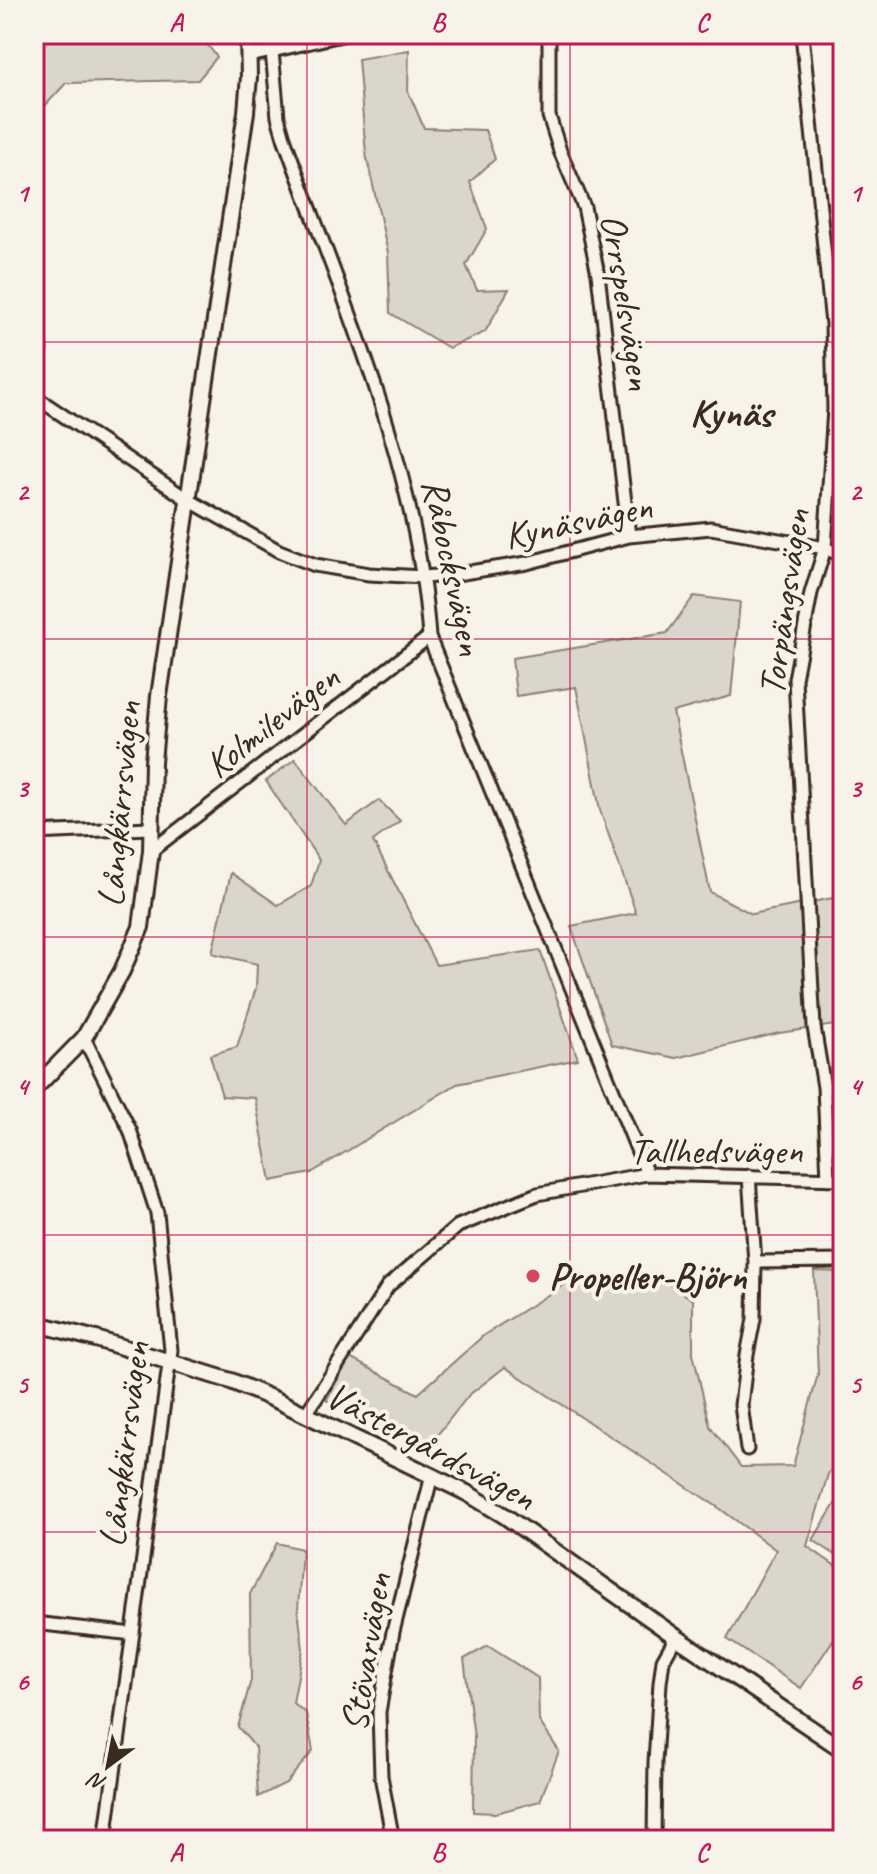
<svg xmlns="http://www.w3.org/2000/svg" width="877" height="1874" viewBox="0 0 877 1874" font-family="Caveat,sans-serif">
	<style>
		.green { fill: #dbd6cb; stroke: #8b8074; stroke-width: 2 }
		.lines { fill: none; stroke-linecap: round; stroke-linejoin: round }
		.minor-casing { stroke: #3b2a1e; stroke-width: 17 }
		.tertiary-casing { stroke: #3b2a1e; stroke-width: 20 }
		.minor { stroke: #f7f3e8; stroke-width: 11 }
		.tertiary { stroke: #f7f3e8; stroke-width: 14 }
		.grid { fill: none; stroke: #c2185b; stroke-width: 2; stroke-opacity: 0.55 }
		.poi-dot { fill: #d1495b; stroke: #f7f3e8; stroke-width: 3 }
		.labels { text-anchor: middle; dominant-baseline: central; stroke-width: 8; stroke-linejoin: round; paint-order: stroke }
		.street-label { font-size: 38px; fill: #3b2a1e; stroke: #f7f3e8 }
		.poi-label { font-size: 38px; font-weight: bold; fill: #3b2a1e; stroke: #f7f3e8; text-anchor: start }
		.neighbourhood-label { font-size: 40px; font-weight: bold; fill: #3b2a1e; stroke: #f7f3e8 }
		.neatline { fill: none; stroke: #c2185b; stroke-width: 3 }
		.grid-label { font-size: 26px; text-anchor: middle; font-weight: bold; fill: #c2185b }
	</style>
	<rect width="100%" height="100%" fill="#f7f3e8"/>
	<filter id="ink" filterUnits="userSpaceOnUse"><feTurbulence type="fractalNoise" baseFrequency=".0125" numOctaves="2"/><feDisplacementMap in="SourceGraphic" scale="16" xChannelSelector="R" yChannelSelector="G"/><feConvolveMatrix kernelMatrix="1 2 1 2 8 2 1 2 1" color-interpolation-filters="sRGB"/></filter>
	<g filter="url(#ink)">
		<path class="green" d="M34 34H199L217 57 198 80 66 83 34 118Z
			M409 50 408 91 424 128 485 130 495 159 470 182 487 229 466 265 477 290 509 289 485 332 449 348 390 313 388 253 366 154 358 59Z
			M34 245 39 250 48 355 40 386 34 382Z
			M694 596 740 602 731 696 673 712 710 892 752 914 843 896V1024L779 1033 676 1058 612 1045 571 926 636 913 600 810 576 687 516 696 512 658 667 633Z
			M295 759 346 825 379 800 400 821 373 841 436 965 540 950 578 1059 457 1084 311 1173 271 1181 255 1098 222 1096 210 1055 237 1047 256 988 257 964 212 953 231 873 278 905 311 886 319 860 266 781Z
			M814 1271 843 1272V1452L828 1474 807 1546 843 1571V1625L801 1688 727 1639 776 1550 719 1508 505 1367 469 1395 426 1449 326 1400 350 1358 418 1394 484 1335 570 1281 658 1276 693 1300V1353L710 1426 741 1467 793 1466 818 1374Z
			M843 1491V1560L813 1540Z
			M277 1543 302 1549 298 1610 303 1649 293 1703 306 1713 313 1751 286 1783 258 1797 255 1747 238 1727 251 1680 250 1594Z
			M488 1646 538 1678 539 1721 559 1751 540 1801 496 1813 473 1812 474 1737 464 1659Z"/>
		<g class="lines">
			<defs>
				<path id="minor" d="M549 34V116L560 151 584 207 598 274 629 536
					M802 34 832 324 834 409 825 548 811 593 795 679 814 1027 824 1087 828 1179
					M272 51 278 117 284 138C343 301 417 463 429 637L647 1174
					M250 56 346 34
					M34 396 187 499 279 551 315 565 369 574 423 577 450 575 527 563 629 536 711 528 825 548 843 556
					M34 833 150 828
					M151 851 429 637
					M84 1038 130 1130 157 1213 171 1350 105 1840
					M755 1262 843 1261
					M306 1414 388 1286 458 1226 537 1194 647 1174 843 1179
					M747 1449 741 1405 747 1355 754 1319 755 1262 749 1176
					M34 1623 133 1634
					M393 1840 381 1776 379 1712 393 1632 432 1475
					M654 1840 655 1762 660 1683 663 1660 676 1637"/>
				<path id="tertiary" d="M34 1089 84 1038 122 971 141 927 151 851 153 762 159 696 246 112 249 77 248 34
					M34 1323 96 1339 231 1381 278 1401 467 1493 505 1516 676 1637 843 1750"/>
			</defs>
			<use href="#minor" class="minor-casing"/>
			<use href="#tertiary" class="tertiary-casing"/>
			<use href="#minor" class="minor"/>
			<use href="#tertiary" class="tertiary"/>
		</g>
	</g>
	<path class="grid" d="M307 34V1840M570 34V1840M34 342H843M34 639H843M34 937H843M34 1235H843M34 1532H843"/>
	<circle class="poi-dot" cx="533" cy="1276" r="8"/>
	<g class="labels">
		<g class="street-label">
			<text transform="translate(627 302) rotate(81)">Orrspelsvägen</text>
			<text transform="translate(578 521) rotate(-12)">Kynäsvägen</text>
			<text transform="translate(453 567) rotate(78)">Råbocksvägen</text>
			<text transform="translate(784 602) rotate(-82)">Torpängsvägen</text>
			<text transform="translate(272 721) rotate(-38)">Kolmilevägen</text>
			<text transform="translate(119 804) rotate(-85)">Långkärrsvägen</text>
			<text x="716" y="1150">Tallhedsvägen</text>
			<text transform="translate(124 1444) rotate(-83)">Långkärrsvägen</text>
			<text transform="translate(431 1446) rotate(28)">Västergårdsvägen</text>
			<text transform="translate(366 1652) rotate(-81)">Stövarvägen</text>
		</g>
		<g class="poi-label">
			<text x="549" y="1276">Propeller-Björn</text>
		</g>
		<g class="neighbourhood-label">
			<text x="731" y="413">Kynäs</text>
		</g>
	</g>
	<rect width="877" height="1874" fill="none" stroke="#f7f3e8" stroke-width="88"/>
	<g transform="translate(108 1766) rotate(212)" stroke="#f7f3e8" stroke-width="6" paint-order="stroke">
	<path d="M0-6L14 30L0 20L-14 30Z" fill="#3b2a1e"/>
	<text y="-12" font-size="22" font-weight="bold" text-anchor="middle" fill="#3b2a1e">N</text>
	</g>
	<rect x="44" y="44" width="789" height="1786" class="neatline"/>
	<g class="grid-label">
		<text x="176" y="31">A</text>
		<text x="438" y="31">B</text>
		<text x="702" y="31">C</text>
		<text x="22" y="202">1</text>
		<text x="855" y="202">1</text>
		<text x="22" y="500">2</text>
		<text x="855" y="500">2</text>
		<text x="22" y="797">3</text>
		<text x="855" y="797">3</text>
		<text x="22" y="1095">4</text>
		<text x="855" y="1095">4</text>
		<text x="22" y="1393">5</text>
		<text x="855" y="1393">5</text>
		<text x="22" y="1690">6</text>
		<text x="855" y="1690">6</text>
		<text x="176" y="1861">A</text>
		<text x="438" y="1861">B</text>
		<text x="702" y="1861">C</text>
	</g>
</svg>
